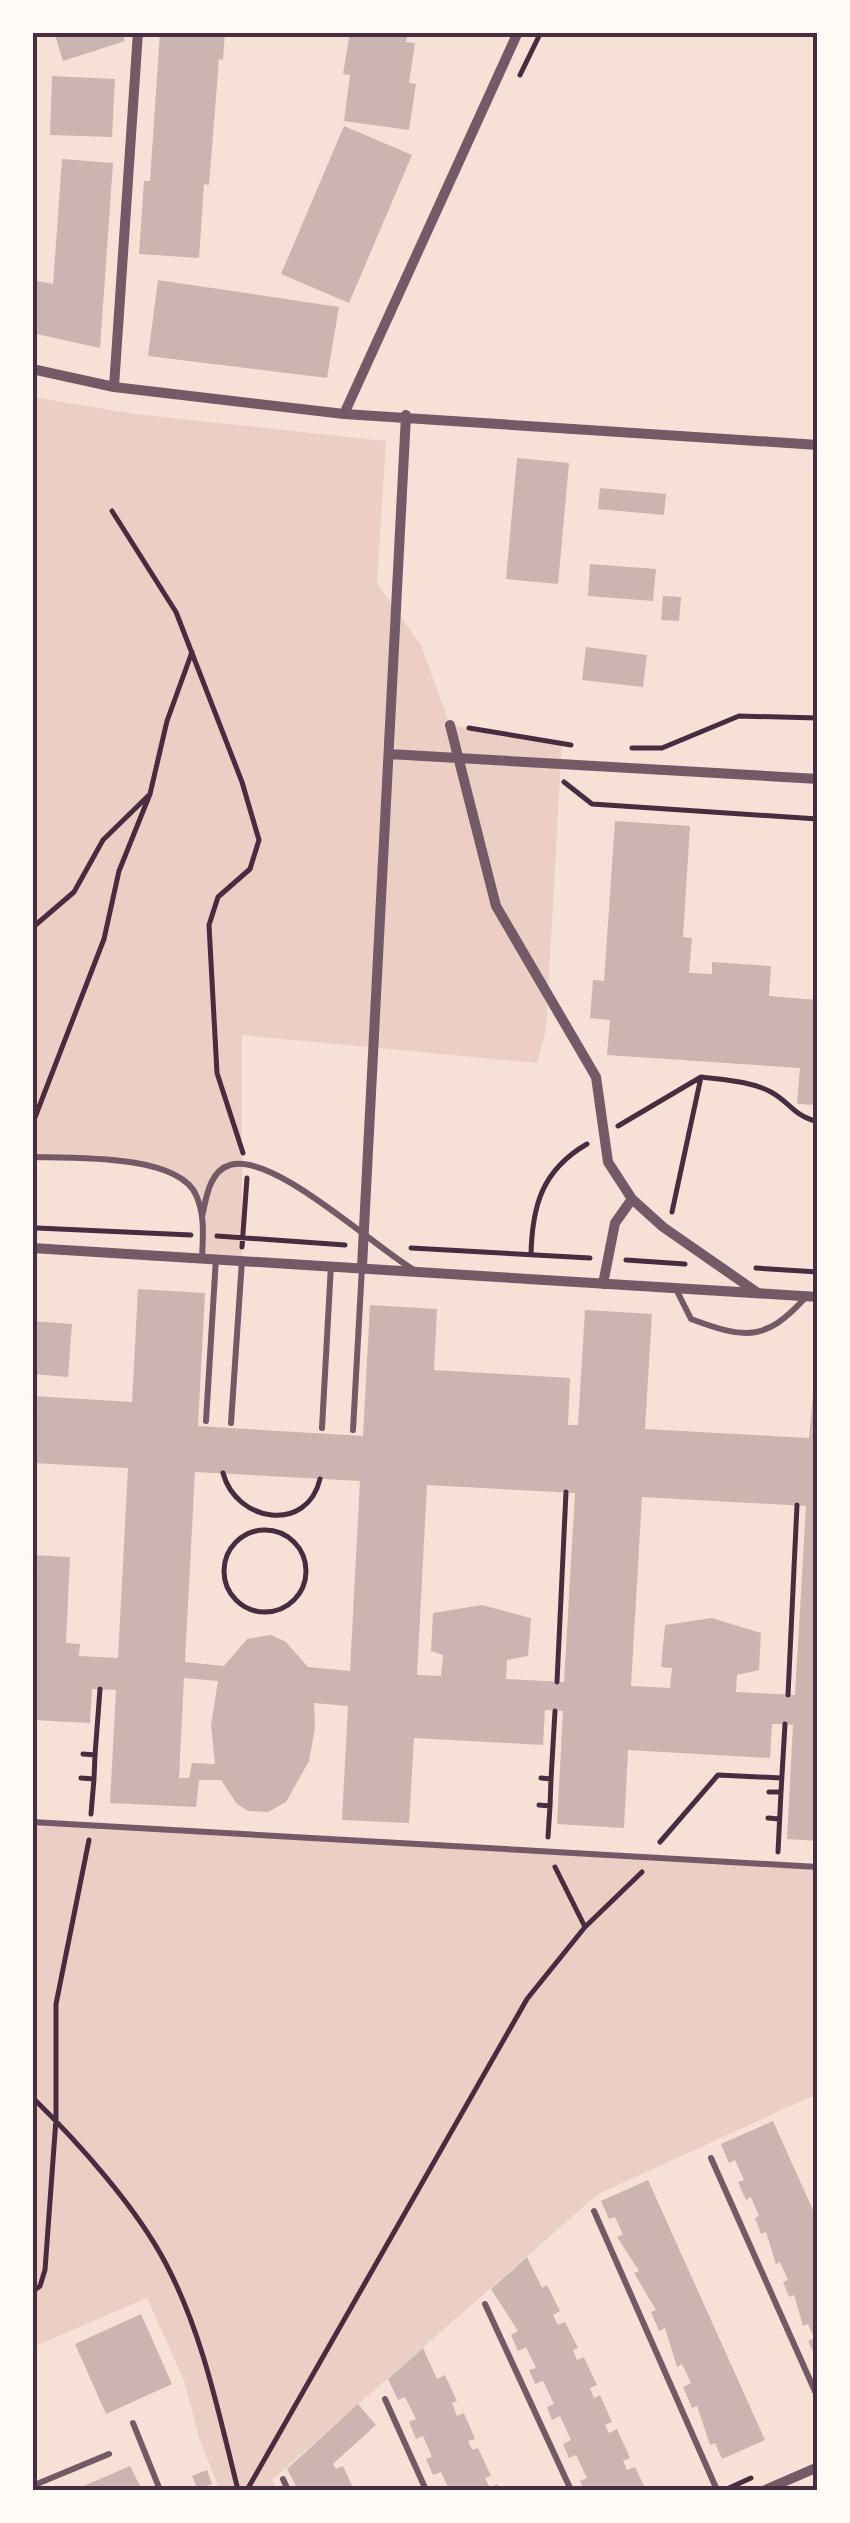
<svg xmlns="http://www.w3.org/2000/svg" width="850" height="2523" viewBox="0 0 850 2523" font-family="Inter,sans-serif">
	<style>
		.green { fill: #ebcfc5 }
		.building { fill: #ccb4b1; fill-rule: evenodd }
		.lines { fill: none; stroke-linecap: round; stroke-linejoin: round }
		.path { stroke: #4a2c40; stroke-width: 5 }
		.service { stroke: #755966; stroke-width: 6 }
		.minor { stroke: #755966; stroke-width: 10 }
		.neatline { fill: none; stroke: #4a2c40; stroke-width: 4 }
	</style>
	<rect width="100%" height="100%" fill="#f7e1d7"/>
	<path class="green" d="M32 397 135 414 386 441 377 583 421 645 450 725 562 743 546 1030 537 1063 242 1035V1260L202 1258C203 1238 203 1214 196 1195 181 1155 70 1159 33 1157Z
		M32 1822 817 1867V2094L598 2194 272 2480 276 2490H220L200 2441 184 2381 147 2298 33 2347Z"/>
	<path class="building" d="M54 32H122L125 41 63 61Z
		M160 32H225L223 60 219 59 209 185 204 184 199 258 139 254 144 181H150Z
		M350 32H408L406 42 415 43 409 83 416 84 409 130 344 121 350 75 343 74Z
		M52 76 115 79 112 137 50 135Z
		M344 126 412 155 349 303 281 274Z
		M62 159 113 163 100 348 32 333V280L53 284Z
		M158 280 339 307 327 378 148 356Z
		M517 458 569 463 558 584 506 579Z
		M600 488 666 494 664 515 598 509Z
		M590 564 656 569 653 601 588 596Z
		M663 596 681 597 679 621 661 620Z
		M586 647 647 655 643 687 582 680Z
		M615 821 690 826 683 937 692 938 689 973 712 974V962L771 966 769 996 818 1000V1105L797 1104 800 1068 607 1055 610 1020 590 1018 593 980 604 981Z
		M138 1289 205 1293 198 1426 363 1436 370 1305 437 1309 434 1370 570 1378 568 1425H578L585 1310 652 1314 645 1429 809 1438 818 1340V1841L787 1839 793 1725 785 1724H772L770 1758 628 1750 624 1828 557 1824 563 1711 545 1710 543 1745 414 1738 409 1823 342 1820 348 1706 314 1703 315 1728 309 1761 286 1802 268 1812 248 1811 237 1804 221 1780H199L196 1807 110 1803 116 1690 92 1689 90 1723 32 1720V1555L70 1557 66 1643 80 1644 79 1656 118 1658 128 1468 32 1463V1396L132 1402ZM195 1472 360 1481 350 1671 308 1667 286 1642 271 1635 247 1639 224 1666 185 1662ZM427 1485 575 1493 564 1682 506 1679 507 1660 528 1656 531 1618 482 1605 433 1613 431 1651 443 1655 441 1676 417 1675ZM642 1497 806 1506 795 1695 736 1692 737 1675 759 1670 761 1633 712 1618 665 1625 661 1667 672 1668 670 1688 631 1686ZM184 1678 218 1681 211 1725 215 1764 192 1763 189 1778H179Z
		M32 1321 72 1324 68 1377 32 1374Z
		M773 2121 818 2221V2362L808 2341 814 2338 808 2324 803 2326 794 2295 789 2297 783 2282 788 2280 780 2262 776 2264 766 2232 761 2234 755 2218 759 2216 751 2197 746 2200 738 2182 744 2180 735 2160 729 2163 721 2144Z
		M648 2180 765 2440 722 2459 715 2443 710 2445 697 2406 692 2408 683 2387 691 2383 682 2364 677 2367 665 2328 659 2331 651 2312 656 2310 634 2273 639 2271 617 2237 623 2234 615 2217 609 2219 601 2201Z
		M527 2257 542 2288 547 2285 560 2311 553 2315 558 2325 565 2322 578 2348 573 2350 577 2360 584 2357 597 2385 590 2388 594 2398 600 2395 612 2422 605 2425 609 2433 617 2429 630 2458 623 2461 627 2470 635 2467 646 2490H584L580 2481 587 2478 576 2455 569 2458 563 2444 571 2440 560 2416 552 2420 547 2407 554 2404 543 2381 535 2384 529 2370 536 2368 526 2347 518 2351 511 2335 518 2331 491 2289Z
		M141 2314 172 2384 106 2414 75 2344Z
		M423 2348 437 2379 445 2375 457 2401 452 2403 457 2416 464 2413 475 2439 468 2441 472 2450 478 2448 491 2476 485 2478 490 2488 497 2484 500 2490H449L441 2472 433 2475 426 2459 432 2457 423 2436 416 2439 409 2422 416 2419 405 2397 398 2400 388 2379Z
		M358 2404 376 2425 333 2464 336 2469 343 2466 354 2490H298L287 2469Z
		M130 2466 142 2490H74L93 2482Z
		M207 2470 212 2484 198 2490 192 2476Z"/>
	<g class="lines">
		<path class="path" d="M520 75 541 32
			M112 511 176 612 242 782 259 840 250 869 218 897 209 925 217 1073 243 1153
			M469 728 571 745
			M632 748H662L739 716 818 718
			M564 782 592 804 818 819
			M32 928 74 892 103 840 148 796
			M701 1077C724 1080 751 1081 771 1092 791 1103 792 1115 818 1122
			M32 1125 104 939 119 871 150 794 167 721 192 652
			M618 1126 701 1077 672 1212
			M37 1228 191 1235
			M217 1236 345 1245
			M242 1247 247 1178
			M411 1248 590 1258
			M531 1255C532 1206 542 1170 587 1144
			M626 1260 685 1264
			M756 1268 818 1272
			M223 1473C236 1522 307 1534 320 1479
			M224 1571a41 41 0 1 1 82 0a41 41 0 1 1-82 0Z
			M557 1682 566 1492
			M788 1695 797 1505
			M83 1754 95 1755 94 1779
			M95 1755 100 1689
			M81 1778 94 1779 91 1814
			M541 1778 551 1779 550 1806
			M551 1779 555 1711
			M769 1792H781L778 1852
			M781 1792 785 1724
			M539 1805 550 1806 548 1837
			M768 1818 779 1819
			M660 1842 718 1775 781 1778
			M555 1867 585 1927
			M32 2097C78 2142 137 2208 166 2264 203 2334 219 2415 238 2490
			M32 2292 40 2286 45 2270 56 2119V2004L89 1840
			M729 2488 751 2478
			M247 2490 527 1999 585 1927 642 1872"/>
		<path class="service" d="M32 1157C72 1158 178 1154 196 1195 205 1214 203 1237 202 1258
			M202 1217C206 1199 209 1171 230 1165 273 1152 373 1246 414 1270
			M676 1289 691 1319C745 1339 765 1342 805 1298
			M206 1421 216 1258
			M231 1423 242 1260
			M322 1428 331 1265
			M353 1430 362 1267
			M32 1822 818 1867
			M711 2158 818 2398
			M594 2211 717 2490
			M485 2304 571 2490
			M385 2399 426 2490
			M133 2423 160 2490
			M283 2479 288 2490
			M32 2486 109 2454"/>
		<path class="minor" d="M32 369 114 387 344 414 818 445
			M114 387 138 32
			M344 414 518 32
			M450 725 496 906 596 1077 608 1162 632 1199 663 1227 758 1293
			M389 754 818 779
			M32 1248 818 1297
			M362 1267 406 415
			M603 1284 615 1223 632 1199
			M765 2490 818 2467"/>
	</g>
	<rect width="850" height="2523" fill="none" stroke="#fffaf5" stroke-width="70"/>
	<rect x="35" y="35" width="780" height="2453" class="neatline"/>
</svg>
